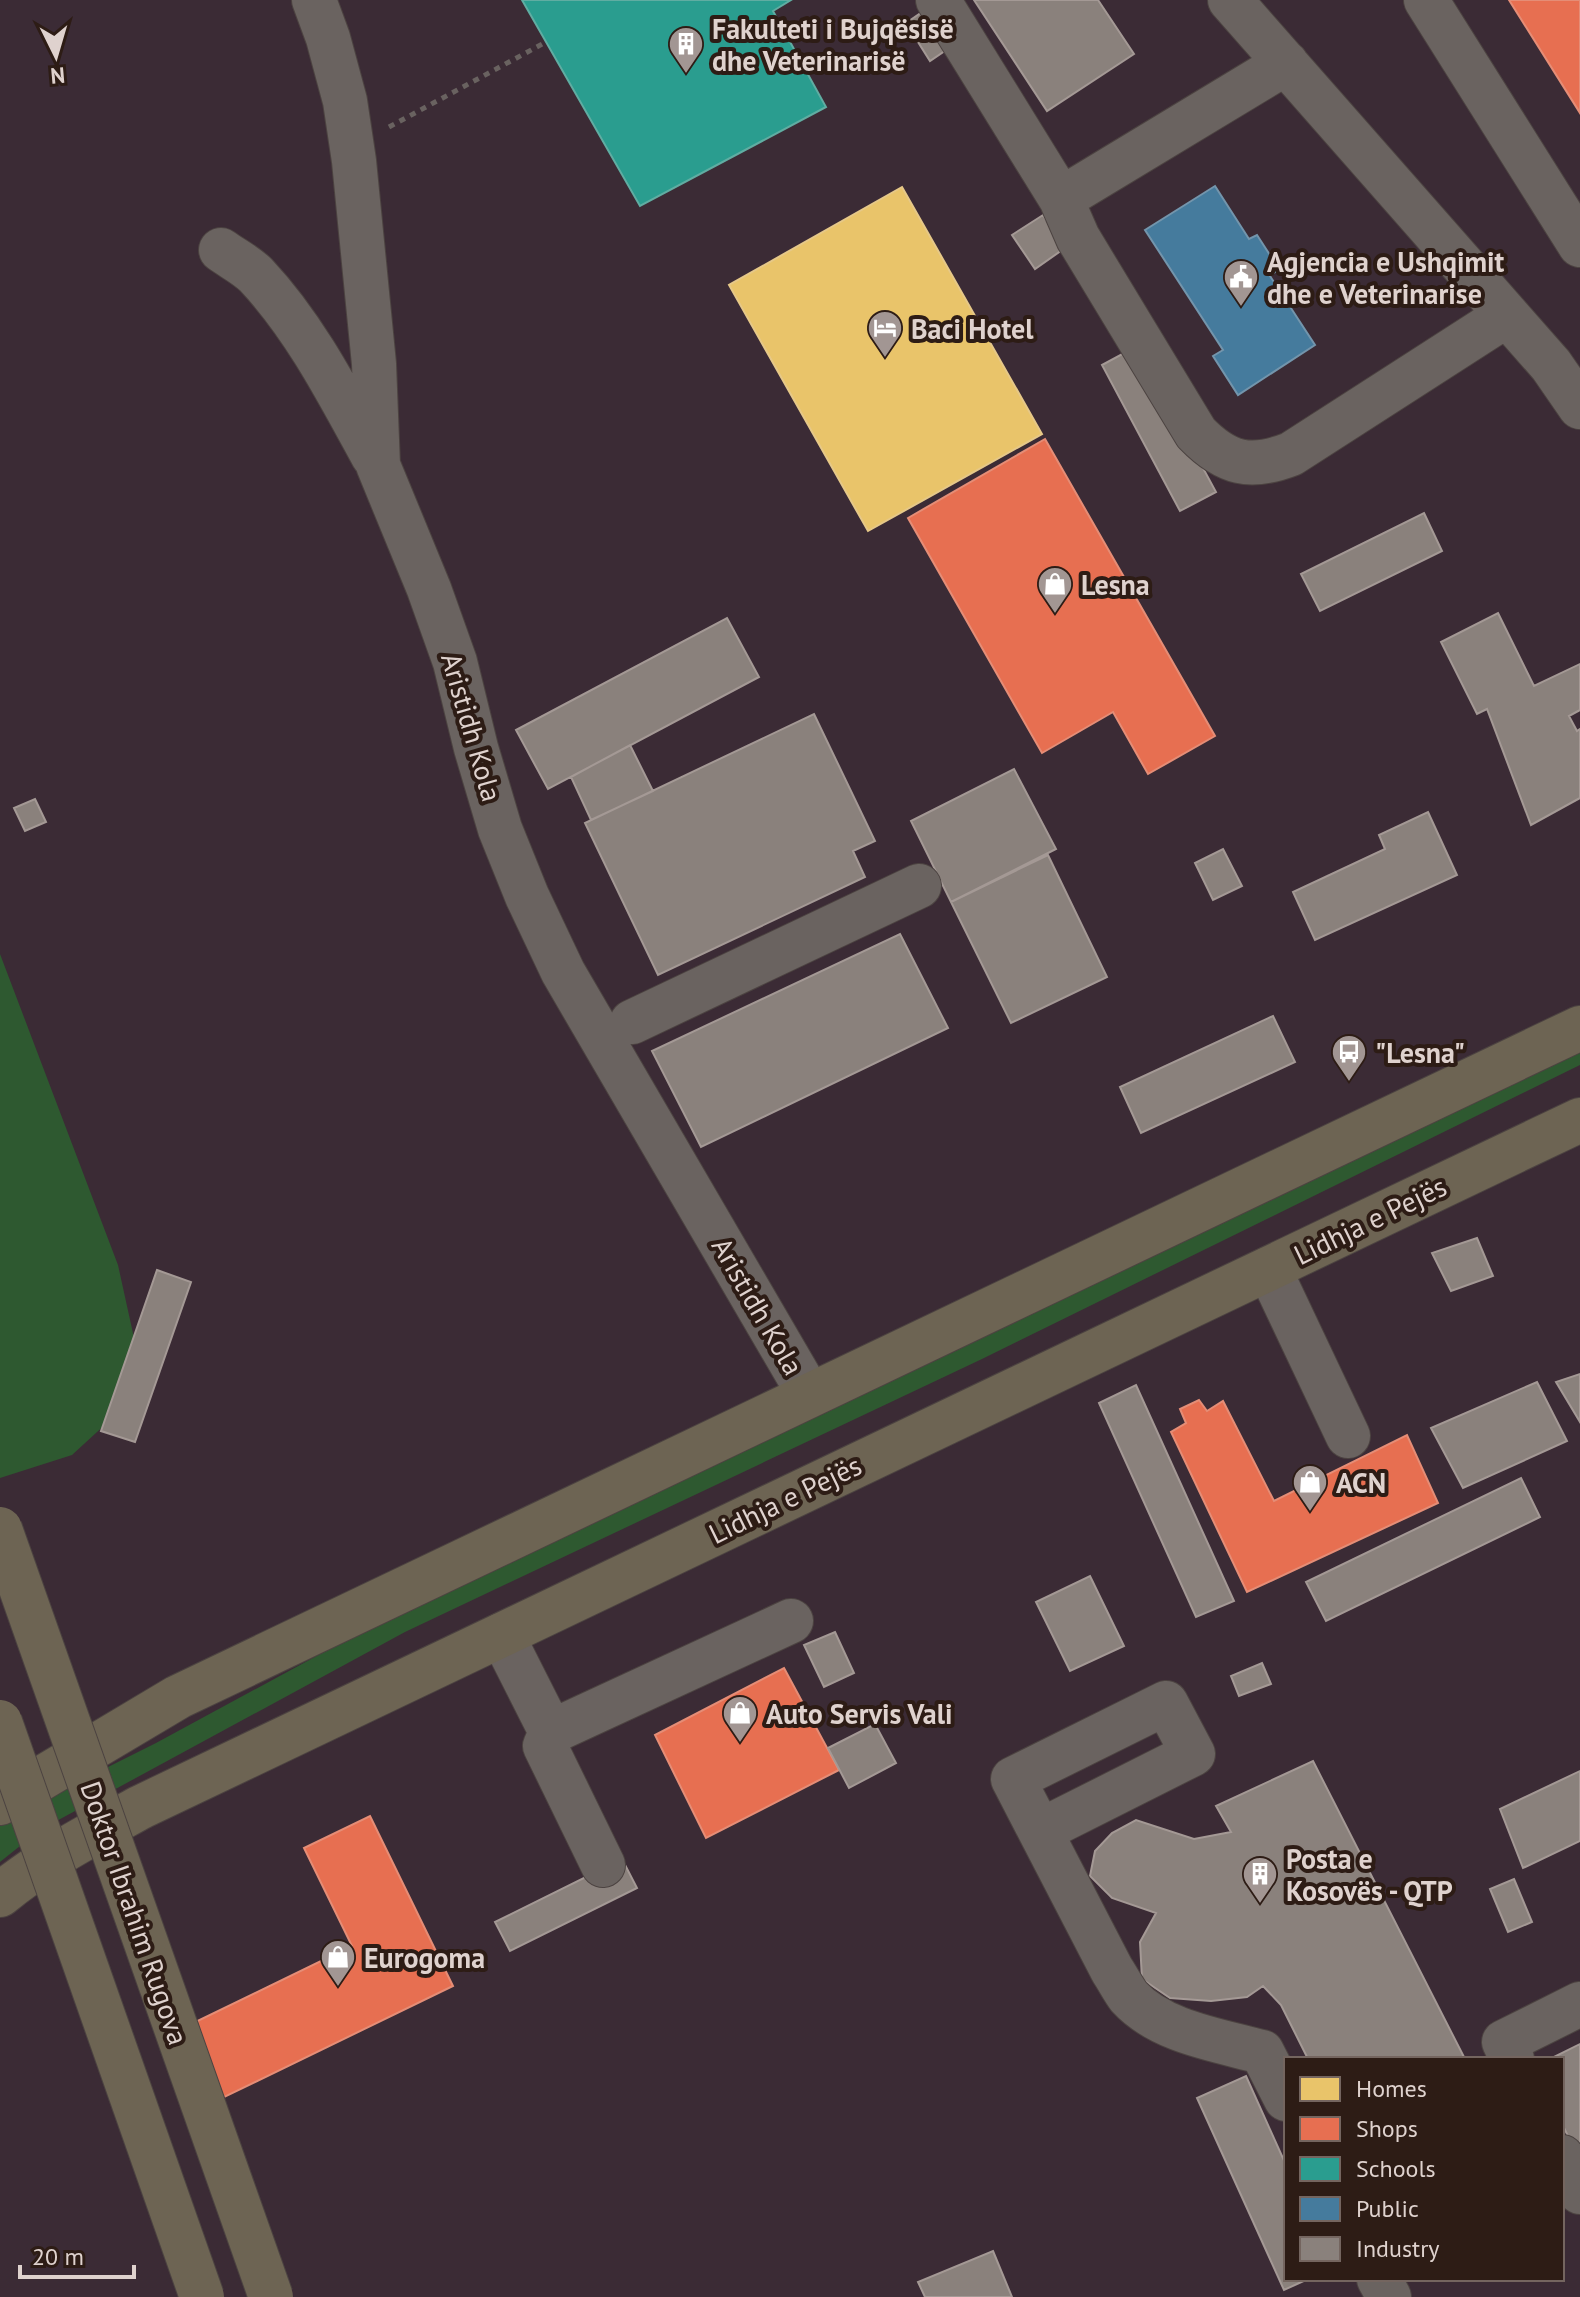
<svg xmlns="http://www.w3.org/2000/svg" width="1580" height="2297" viewBox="0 0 1580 2297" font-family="'PT Sans',sans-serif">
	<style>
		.industrial { fill: #3b2b35; fill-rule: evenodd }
		.green { fill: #2e5930 }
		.homes { fill: #e9c46a; stroke: #e6c888; stroke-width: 2 }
		.shops { fill: #e76f51; stroke: #e58d76; stroke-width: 2 }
		.schools { fill: #2a9d8f; stroke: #60ada2; stroke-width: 2 }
		.public { fill: #457b9d; stroke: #7395ac; stroke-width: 2 }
		.industry { fill: #8a817c; stroke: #a49995; stroke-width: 2 }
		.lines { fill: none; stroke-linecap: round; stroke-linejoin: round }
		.minor-casing { stroke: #4c4341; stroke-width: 46 }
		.highway-casing { stroke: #4c4341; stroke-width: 46 }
		.path { stroke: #696260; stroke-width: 5; stroke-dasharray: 6 6; stroke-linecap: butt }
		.minor { stroke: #6a6360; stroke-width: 44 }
		.highway { stroke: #6d6453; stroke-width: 44 }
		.highway-bridge-casing { stroke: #4c4341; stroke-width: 46; stroke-linecap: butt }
		.highway-bridge { stroke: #6d6453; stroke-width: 44 }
		.labels { text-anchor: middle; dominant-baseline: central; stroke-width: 8; stroke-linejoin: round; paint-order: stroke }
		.poi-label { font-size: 28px; font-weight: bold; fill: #dfd2ce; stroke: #2d1c15; text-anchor: start }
		.street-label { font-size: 28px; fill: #dfd2ce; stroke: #2d1c15 }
	</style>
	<rect width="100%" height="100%" fill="#312825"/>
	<path class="industrial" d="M0 0H1580V2297H0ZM1286 2059H1562V2279H1286Z"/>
	<path class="green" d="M0 954 118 1265 145 1388 72 1455 0 1478Z
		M1580 1043V1065L982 1359 405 1632 40 1830 0 1862V1821L156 1743 335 1646Z"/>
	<path class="homes" d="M902 187 1042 434 868 531 729 285Z"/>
	<path class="shops" d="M1509 0H1580V113Z
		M1045 439 1215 736 1148 774 1113 712 1042 753 908 518Z
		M1199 1400 1207 1411 1223 1401 1274 1501 1407 1435 1438 1503 1247 1592 1171 1432 1186 1423 1180 1409Z
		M784 1668 839 1770 706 1838 655 1735Z
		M370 1816 453 1986 218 2100 183 2028 352 1946 304 1848Z"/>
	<path class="schools" d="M522 0H791L773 11 826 107 640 206Z"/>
	<path class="public" d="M1215 186 1249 239 1257 235 1279 269 1270 276 1315 345 1238 395 1213 356 1223 350 1145 230Z"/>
	<path class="industry" d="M974 0H1098L1134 54 1047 111Z
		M931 6 955 44 930 61 906 23Z
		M1043 215 1065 248 1035 269 1012 235Z
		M1137 346 1216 492 1180 511 1102 365Z
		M1424 513 1442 551 1320 611 1301 574Z
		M1498 613 1534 686 1580 664V710L1569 716 1577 731 1580 729V798L1531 825 1487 709 1477 714 1441 642Z
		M727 618 759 677 548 789 516 730Z
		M814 714 875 841 853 851 865 877 658 975 585 823Z
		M630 745 653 791 591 820 571 777Z
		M1014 769 1056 849 951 902 911 821Z
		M35 799 46 822 25 831 14 808Z
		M1428 812 1457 875 1315 940 1293 892 1385 849 1379 835Z
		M1223 849 1242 886 1213 900 1195 863Z
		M1048 855 1107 977 1011 1023 951 902Z
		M900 934 948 1028 701 1147 652 1051Z
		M1273 1016 1295 1062 1141 1133 1120 1087Z
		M1477 1238 1493 1276 1451 1291 1432 1253Z
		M157 1270 191 1282 135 1442 101 1431Z
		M1580 1374V1422L1556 1382Z
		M1537 1382 1567 1441 1463 1488 1431 1428Z
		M1136 1385 1234 1601 1196 1617 1099 1403Z
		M1521 1478 1540 1517 1326 1621 1306 1582Z
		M1090 1576 1124 1646 1070 1671 1036 1602Z
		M835 1632 854 1673 824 1687 804 1645Z
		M1262 1663 1271 1684 1239 1696 1231 1676Z
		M875 1724 896 1763 849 1788 828 1748Z
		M1313 1761 1465 2059H1308L1281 2005 1263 1986 1247 1997 1211 2001 1170 1998 1142 1979 1140 1942 1156 1913 1112 1898 1090 1876 1095 1851 1112 1833 1136 1820 1194 1839 1231 1832 1216 1806Z
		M1580 1771V1841L1523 1868 1500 1809Z
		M622 1859 637 1888 510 1951 495 1922Z
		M1514 1879 1532 1922 1508 1932 1490 1889Z
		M1580 2044V2160L1562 2124V2059H1550Z
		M1246 2076 1286 2165V2279H1308L1284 2290 1197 2098Z
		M993 2251 1012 2297H925L918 2282Z"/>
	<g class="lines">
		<defs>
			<path id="minor" d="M314 0 328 38 345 101 354 161 374 364 378 465 429 589 455 662 476 748 500 829 527 896 563 972 809 1394
				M938 0 1061 199 1286 63
				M1230 0 1551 365 1580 407
				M1426 0 1580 245
				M1061 199 1078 238 1196 433C1226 464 1250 470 1291 454L1507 315
				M221 250C232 258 246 265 256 275 305 327 339 394 373 456
				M632 1022 919 886
				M1269 1269 1348 1436
				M502 1635 551 1732
				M1040 1831 1193 1754 1166 1703 1013 1779 1112 1970C1118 1979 1123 1989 1129 1997 1161 2032 1218 2040 1262 2052L1286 2099
				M603 1865 545 1746 551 1732 791 1621
				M1512 2059 1504 2042 1580 2004
				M1562 2157 1580 2192
				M1379 2279 1389 2297"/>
			<path id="highway" d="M0 1803 178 1697 1580 1028
				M0 1895C43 1859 92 1834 141 1807L1580 1120"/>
		</defs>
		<use href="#minor" class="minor-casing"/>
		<use href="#highway" class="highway-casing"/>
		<path class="path" d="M389 127 546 42"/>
		<use href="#minor" class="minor"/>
		<use href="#highway" class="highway"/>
		<defs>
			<path id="highway-bridge" d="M0 1529 271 2297
				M0 1722 202 2297"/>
		</defs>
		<use href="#highway-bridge" class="highway-bridge-casing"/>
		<use href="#highway-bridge" class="highway-bridge"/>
	</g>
	<defs>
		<symbol id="building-pin" viewBox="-11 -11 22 30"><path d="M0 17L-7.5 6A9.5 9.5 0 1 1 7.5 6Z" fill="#a29693" stroke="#2d1c15"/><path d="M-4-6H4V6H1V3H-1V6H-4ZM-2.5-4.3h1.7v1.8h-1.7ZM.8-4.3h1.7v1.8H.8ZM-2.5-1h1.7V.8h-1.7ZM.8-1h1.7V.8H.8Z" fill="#fff"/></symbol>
		<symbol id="civic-pin" viewBox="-11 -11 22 30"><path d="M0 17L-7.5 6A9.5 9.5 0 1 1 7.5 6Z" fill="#a29693" stroke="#2d1c15"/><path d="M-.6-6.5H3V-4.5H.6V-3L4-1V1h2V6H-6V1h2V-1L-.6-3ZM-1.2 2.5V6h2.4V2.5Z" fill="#fff"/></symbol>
		<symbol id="hotel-pin" viewBox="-11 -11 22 30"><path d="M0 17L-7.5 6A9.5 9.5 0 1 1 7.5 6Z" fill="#a29693" stroke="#2d1c15"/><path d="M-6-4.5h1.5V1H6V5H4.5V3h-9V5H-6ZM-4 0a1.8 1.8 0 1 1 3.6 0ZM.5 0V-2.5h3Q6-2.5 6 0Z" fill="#fff"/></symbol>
		<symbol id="shop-pin" viewBox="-11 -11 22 30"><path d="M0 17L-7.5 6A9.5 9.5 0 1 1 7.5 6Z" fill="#a29693" stroke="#2d1c15"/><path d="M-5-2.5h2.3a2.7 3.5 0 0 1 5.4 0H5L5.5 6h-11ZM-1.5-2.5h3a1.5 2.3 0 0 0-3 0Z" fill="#fff"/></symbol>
		<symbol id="bus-pin" viewBox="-11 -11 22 30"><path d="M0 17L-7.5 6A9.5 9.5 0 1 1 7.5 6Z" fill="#a29693" stroke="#2d1c15"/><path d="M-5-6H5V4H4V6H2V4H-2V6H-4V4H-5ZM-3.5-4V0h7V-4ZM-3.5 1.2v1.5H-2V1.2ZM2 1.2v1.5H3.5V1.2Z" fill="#fff"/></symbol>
	</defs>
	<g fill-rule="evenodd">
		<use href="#building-pin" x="666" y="24" width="40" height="54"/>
		<use href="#civic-pin" x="1221" y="257" width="40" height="54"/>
		<use href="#hotel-pin" x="865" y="308" width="40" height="54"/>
		<use href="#shop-pin" x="1035" y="564" width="40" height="54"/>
		<use href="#bus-pin" x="1329" y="1032" width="40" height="54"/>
		<use href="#shop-pin" x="1290" y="1462" width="40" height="54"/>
		<use href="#shop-pin" x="720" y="1693" width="40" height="54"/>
		<use href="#building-pin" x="1240" y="1854" width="40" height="54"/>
		<use href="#shop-pin" x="318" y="1937" width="40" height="54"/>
	</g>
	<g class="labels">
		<g class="poi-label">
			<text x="712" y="28">Fakulteti i Bujqësisë<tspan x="712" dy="32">dhe Veterinarisë</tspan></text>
			<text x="1267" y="261">Agjencia e Ushqimit<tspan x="1267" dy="32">dhe e Veterinarise</tspan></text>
			<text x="911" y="328">Baci Hotel</text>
			<text x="1081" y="584">Lesna</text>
			<text x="1375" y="1052">"Lesna"</text>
			<text x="1336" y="1482">ACN</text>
			<text x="766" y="1713">Auto Servis Vali</text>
			<text x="1286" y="1858">Posta e<tspan x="1286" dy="32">Kosovës - QTP</tspan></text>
			<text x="364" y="1957">Eurogoma</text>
		</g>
		<g class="street-label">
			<text transform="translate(472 727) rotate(74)">Aristidh Kola</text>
			<text transform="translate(1370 1220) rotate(-26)">Lidhja e Pejës</text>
			<text transform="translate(758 1306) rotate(60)">Aristidh Kola</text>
			<text transform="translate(785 1499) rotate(-26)">Lidhja e Pejës</text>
			<text transform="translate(135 1913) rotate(71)">Doktor Ibrahim Rugova</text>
		</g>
	</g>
	<rect x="1284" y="2057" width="280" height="224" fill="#2d1c15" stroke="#74655f" stroke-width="2"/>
	<rect x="1300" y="2077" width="40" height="24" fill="#e9c46a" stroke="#74655f" stroke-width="2"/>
	<text x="1356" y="2097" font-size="24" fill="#dfd2ce">Homes</text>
	<rect x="1300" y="2117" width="40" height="24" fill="#e76f51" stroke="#74655f" stroke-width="2"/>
	<text x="1356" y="2137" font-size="24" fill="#dfd2ce">Shops</text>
	<rect x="1300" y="2157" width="40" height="24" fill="#2a9d8f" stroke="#74655f" stroke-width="2"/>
	<text x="1356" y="2177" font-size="24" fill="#dfd2ce">Schools</text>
	<rect x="1300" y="2197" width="40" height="24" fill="#457b9d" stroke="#74655f" stroke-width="2"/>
	<text x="1356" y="2217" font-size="24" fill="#dfd2ce">Public</text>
	<rect x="1300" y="2237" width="40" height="24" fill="#8a817c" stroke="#74655f" stroke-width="2"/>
	<text x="1356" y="2257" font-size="24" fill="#dfd2ce">Industry</text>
	<g transform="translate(56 56) rotate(175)" stroke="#2d1c15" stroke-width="6" paint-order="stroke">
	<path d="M0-6L14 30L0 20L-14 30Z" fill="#dfd2ce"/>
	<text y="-12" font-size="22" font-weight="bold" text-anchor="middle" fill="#dfd2ce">N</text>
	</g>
	<path d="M20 2265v12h114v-12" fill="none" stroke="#dfd2ce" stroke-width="4"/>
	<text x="32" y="2265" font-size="24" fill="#dfd2ce" stroke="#2d1c15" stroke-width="6" paint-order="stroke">20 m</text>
</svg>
